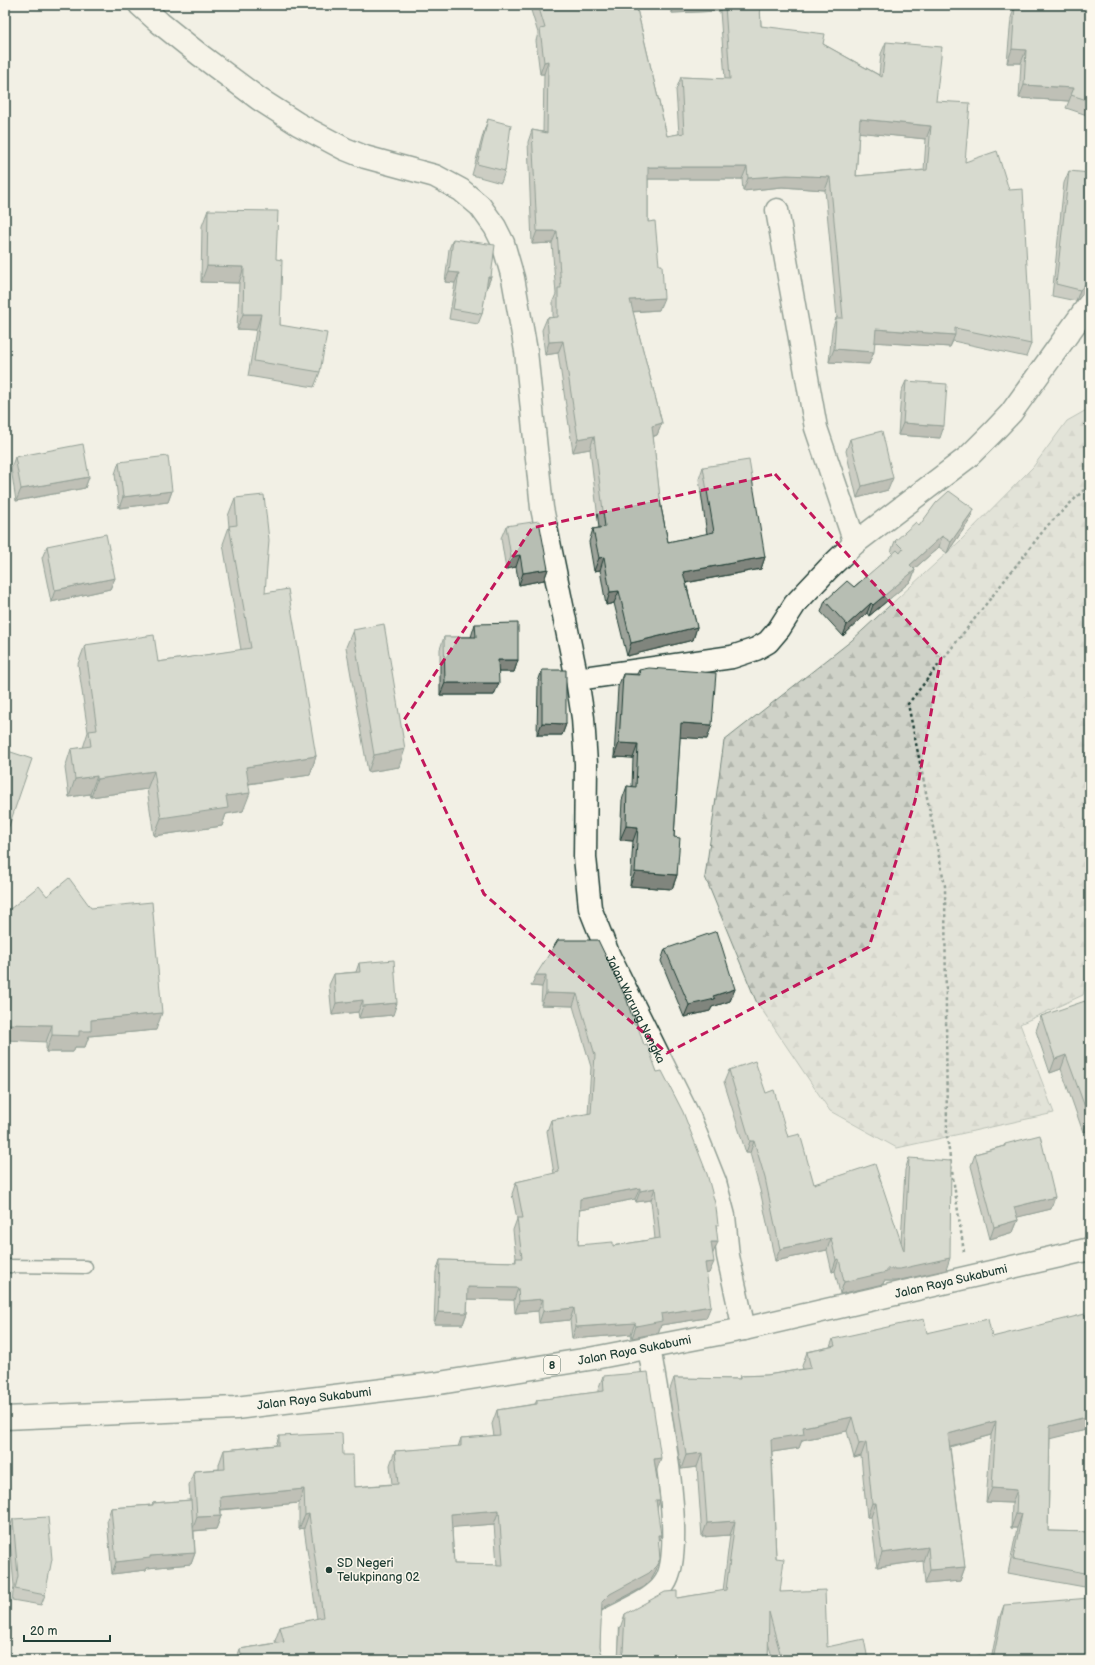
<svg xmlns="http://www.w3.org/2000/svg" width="1095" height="1665" viewBox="0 0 1095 1665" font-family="'Balsamiq Sans',sans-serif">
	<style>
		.forest { fill: url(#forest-firs); stroke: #77887e }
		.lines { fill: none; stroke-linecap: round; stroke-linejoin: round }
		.service-casing { stroke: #1f3d34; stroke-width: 15 }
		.minor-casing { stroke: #1f3d34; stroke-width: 25 }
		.trunk-casing { stroke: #1f3d34; stroke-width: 25 }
		.path { stroke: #1f3d34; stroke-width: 2.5; stroke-dasharray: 3 3; stroke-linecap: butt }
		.service { stroke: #fbf7ec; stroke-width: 12 }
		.minor { stroke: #fbf7ec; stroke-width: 22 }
		.trunk { stroke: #fbf7ec; stroke-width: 22 }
		.wall { fill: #9da39a; stroke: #1f3d34; fill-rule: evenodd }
		.shaded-wall { fill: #80857d; stroke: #1f3d34 }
		.building { fill: #b7beb3; stroke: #1f3d34; fill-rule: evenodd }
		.marked { fill: none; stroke: #c2185b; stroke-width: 3; stroke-dasharray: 8 5; stroke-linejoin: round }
		.poi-dot { fill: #1f3d34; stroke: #fbf7ec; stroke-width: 1.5 }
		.labels { text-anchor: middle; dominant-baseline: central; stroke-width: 3; stroke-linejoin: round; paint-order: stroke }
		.shield { fill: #fbf7ec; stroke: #61756b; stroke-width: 1 }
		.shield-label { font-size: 11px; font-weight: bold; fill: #1f3d34 }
		.street-label { font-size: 12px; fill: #1f3d34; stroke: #fbf7ec }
		.poi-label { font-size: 12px; fill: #1f3d34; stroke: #fbf7ec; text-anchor: start }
	</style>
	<defs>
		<pattern id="forest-firs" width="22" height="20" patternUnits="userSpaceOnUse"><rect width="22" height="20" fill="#cfd2c8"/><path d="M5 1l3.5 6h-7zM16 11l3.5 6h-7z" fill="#b1b5ac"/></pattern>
	</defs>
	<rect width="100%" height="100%" fill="#f2f0e5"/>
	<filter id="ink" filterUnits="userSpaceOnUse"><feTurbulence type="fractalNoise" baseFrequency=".025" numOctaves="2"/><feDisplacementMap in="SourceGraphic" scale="8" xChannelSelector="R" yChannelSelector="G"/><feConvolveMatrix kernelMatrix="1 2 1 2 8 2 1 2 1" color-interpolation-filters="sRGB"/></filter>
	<g filter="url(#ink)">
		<path class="forest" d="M1090 408V964L1083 995 1020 1024 1054 1113 897 1148 830 1111 756 1001 705 877 724 741 851 641 960 541 1033 467 1067 421Z"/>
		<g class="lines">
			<defs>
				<path id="service" d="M5 1266 86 1267"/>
				<g id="minor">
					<path id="s1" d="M140 5 160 23 200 55 259 99 298 124 345 149 365 157 435 176 461 190 480 206 495 227 503 243 513 278 526 351 542 508 577 679 583 718 586 764 585 857 590 908 609 956 690 1119 715 1182 724 1216 728 1256 744 1329"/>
					<path d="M777 210 816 428 855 543"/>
					<path d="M577 679 732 657 756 649 768 642 779 629 795 604 828 569 855 543 968 457 993 432 1011 413 1090 303"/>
					<path d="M607 1660 608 1621C612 1617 619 1615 624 1612 637 1605 655 1597 664 1584 689 1551 656 1392 649 1347"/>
				</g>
				<g id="trunk">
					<path id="s2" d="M5 1418 236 1408 433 1384 589 1359 744 1329 1090 1249"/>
				</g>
			</defs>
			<use href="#service" class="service-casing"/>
			<use href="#minor" class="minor-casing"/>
			<use href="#trunk" class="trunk-casing"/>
			<path class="path" d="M964 1252 947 1137 945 886 908 704 1047 526 1090 484"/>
			<use href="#service" class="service"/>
			<use href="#minor" class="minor"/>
			<use href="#trunk" class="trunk"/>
		</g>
		<path class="wall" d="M531 5H636L667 136 679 134 676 90 681 77 725 79 720 11 672 13 671 5H760L761 26 823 44 879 75 881 54 886 42 936 101 965 162 1031 344 1026 357 953 341 950 347 875 342 869 364 829 362 832 330 836 318H837L825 190 782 187 743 191 742 179H648V222L659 310 633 312 662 423 657 435 653 437 661 507 668 542 707 534 699 479 703 467 765 557 761 569 686 583 697 627 693 640 627 656 614 603 606 605 600 570 594 571 589 542 593 529 599 528 590 449 573 452 558 353 545 355 542 330 547 318 553 317V301L556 294 552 243 532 244 528 142 532 130 543 132 544 74H540L536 41 538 33 530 7ZM859 132 926 139 924 170 856 176Z
			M1015 5H1034L1087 8V5H1090V116L1066 108 1069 101 1019 98 1021 63H1007L1011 18Z
			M488 119 505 171 501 183 472 175 484 131Z
			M1069 171 1090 291 1085 292 1076 301 1052 296 1064 183Z
			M208 210 276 259 280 325 320 372 314 387 248 376 256 330 237 329 239 283 201 282 202 226Z
			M453 239 491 277 487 287H486L482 314 478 324 449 319 455 283 445 282 449 249Z
			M906 381 940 438 898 435 901 392Z
			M850 439 888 490 857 498 846 451Z
			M15 457 89 477 85 488 16 501 11 468Z
			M119 462 172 491 168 502 119 508 115 474Z
			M235 498 265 593 316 756 310 775 249 784 243 811 226 814 222 826 154 836 147 789 91 797 90 794 69 797 65 768 71 749 83 748 88 732 78 664 85 645 158 662 241 650 223 544 229 527 228 516Z
			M970 520 947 553 939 547 914 569 915 570 911 581 869 616 867 613 843 636 821 612 825 601 854 587 893 554 891 552 895 541 919 526Z
			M506 526 548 569 544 580 519 585 516 567 506 569 501 538Z
			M47 546 115 578 110 589 51 602 42 558Z
			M475 624 518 660 514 672H498L494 695H440V649L444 637H471Z
			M353 630 399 767 368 772 346 647Z
			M542 670 566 724 562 735H537L538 682Z
			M639 670 707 739 680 737 674 837 677 875 672 889 630 886 633 841 620 840 622 800 627 786 632 787 633 758 614 757 618 687 623 674H637Z
			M5 750 9 826 5 837Z
			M47 896 156 1030 89 1036 85 1047H75L73 1052H46Z
			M558 940 632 1016 644 1045 657 1072 718 1225 716 1229 713 1253 709 1273 706 1274V1318L661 1325 658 1333 632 1338 631 1334 572 1339 570 1320 539 1323 538 1311 515 1313 514 1300 468 1299 467 1313 463 1324H434L436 1272 440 1260 515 1262 516 1258 513 1230 517 1219 512 1194 516 1182 554 1174 547 1131 551 1120 588 1114 591 1067 573 1006 541 1005 542 987 531 986ZM635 1199 636 1202 651 1200 655 1239 613 1246 578 1245 579 1210Z
			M665 949 735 989 730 1001 712 1007 710 1011 684 1017 661 961Z
			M359 963 393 1015 359 1018 358 1012 332 1015 329 985 334 974 356 972Z
			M1041 1016H1090V1140L1087 1131 1083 1132 1061 1069 1050 1073 1036 1031Z
			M729 1070 766 1093 788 1137 814 1184 901 1242 905 1170 909 1158 946 1270 896 1281H884L883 1284 840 1294 835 1271 832 1272 827 1250 775 1261 760 1190 750 1153H746L724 1082Z
			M1005 1144 1051 1209 1017 1217 1018 1220 1013 1232 990 1239 971 1166 975 1154 1004 1146Z
			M927 1333 992 1337 1090 1334V1429L1050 1438 1048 1531 1090 1532V1588L1008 1573 1017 1528H1011L1012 1503 986 1502 991 1435 950 1447 965 1567 960 1581 925 1584 923 1561 877 1567 871 1517H867L861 1456 854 1458 847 1431 802 1440 799 1448 772 1452 776 1558 780 1592 827 1647 868 1660H773L768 1643V1660H236L240 1649 276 1643 275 1641 280 1627 317 1619 304 1528 299 1529V1503L221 1510V1516L216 1529 194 1531 195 1553 191 1564 147 1568 146 1570 112 1574 107 1520 111 1508 152 1505 153 1503 190 1500 189 1485 194 1471 219 1469V1464L224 1450 276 1445 279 1436 343 1455 354 1487 392 1484 390 1465 395 1451 458 1447 461 1438 494 1436 492 1424 497 1410 535 1404 537 1400 598 1392V1390L603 1376 656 1472 658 1542 660 1559 655 1573 651 1580 644 1587 605 1607 601 1611 600 1646 601 1652 605 1657 612 1659 618 1657 620 1628 625 1614 677 1598 723 1591 730 1535 702 1537 697 1467 681 1469 669 1392 674 1378 739 1379 740 1376 767 1375 803 1369 802 1366 807 1352 830 1347 833 1339ZM494 1524 497 1565 454 1564 452 1527Z
			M13 1519 45 1595 41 1605 12 1600 14 1586 9 1530Z
			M1004 1605 1090 1660H991L999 1619Z"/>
		<path class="shaded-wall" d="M675 5H722L720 11 672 13Z
			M1012 49 1026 50 1021 63H1007Z
			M548 61 544 74H540L544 62Z
			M1024 85 1074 88 1069 101 1019 98Z
			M860 119 931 126 926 139 855 132Z
			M648 167H747L742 179H644Z
			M787 175 830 177 825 190 782 187 743 191 748 178Z
			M537 231H557L552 243 532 244Z
			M207 266 244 267 239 283 201 282Z
			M449 272 459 273 455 283 445 282Z
			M488 277H491L487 287H484Z
			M1089 280H1090V291L1085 292 1076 301 1080 290Z
			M664 298 659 310 626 312 630 300Z
			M243 314H261L256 330 237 329Z
			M876 329 955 335 950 347 871 342Z
			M563 341 558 353 545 355 549 342Z
			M834 349 874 352 869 364 829 362Z
			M662 423 657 435 647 438 652 426Z
			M903 423 944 426 940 438 898 435Z
			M594 436 590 449 573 452 578 439Z
			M89 477 85 488 16 501 21 489Z
			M893 478 888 490 857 498 862 486Z
			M172 491 168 502 119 508 123 497Z
			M974 509 970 520 947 553 951 542Z
			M942 536 939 547 906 576 910 565Z
			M520 555 516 567 506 569 511 557Z
			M604 557 600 570 594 571 599 558Z
			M765 557 761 569 679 584 683 572Z
			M548 569 544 580 519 585 523 573Z
			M915 570 911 581 869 616 873 605Z
			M115 578 110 589 51 602 55 590Z
			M619 591 614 603 606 605 610 592Z
			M871 603 867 613 843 636 847 625Z
			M697 627 693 640 627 656 631 643Z
			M498 660H518L514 672H494Z
			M445 683H499L494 695H440Z
			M542 723 566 724 562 735H537Z
			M681 723 712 725 707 739 676 737Z
			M619 743 638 744 633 758 614 757Z
			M405 749 399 767 368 772 374 755Z
			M316 756 310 775 239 785 246 767Z
			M154 771 147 789 91 797 97 779Z
			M97 776 90 794 69 797 75 779Z
			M250 793 243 811 226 814 222 826 154 836 161 818 226 796Z
			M626 826 638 827 633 841 620 840Z
			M635 872 677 875 672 889 630 886Z
			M536 975H546L542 987 531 986Z
			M735 989 730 1001 712 1007 710 1011 684 1017 689 1005 713 996Z
			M546 993 577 994 573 1006 541 1005Z
			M363 1000 358 1012 332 1015 336 1003Z
			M397 1003 393 1015 359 1018 363 1006Z
			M162 1013 156 1030 89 1036 85 1047H75L73 1052H46L52 1035 79 1031 91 1020Z
			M5 1024 52 1025 46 1042 5 1040Z
			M1066 1055 1061 1069 1050 1073 1055 1059Z
			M1090 1117V1122L1087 1131 1083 1132 1089 1118Z
			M750 1141H754L750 1153H746Z
			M640 1188 635 1199 575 1211 580 1199Z
			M655 1188 651 1200 636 1202 640 1191Z
			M1055 1197 1051 1209 1010 1219 1014 1207Z
			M1018 1220 1013 1232 990 1239 994 1227Z
			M831 1238 827 1250 775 1261 780 1249Z
			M711 1242H718L713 1253 707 1254Z
			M950 1258 946 1270 896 1281H884L883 1284 840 1294 844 1282 887 1269Z
			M839 1259 835 1271 832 1272 836 1260Z
			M714 1262 709 1273 700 1275 705 1263Z
			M468 1287 518 1288 514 1300 464 1299Z
			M543 1299 538 1311 515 1313 519 1301Z
			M711 1306 706 1318 661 1325 658 1333 632 1338 636 1326 661 1314Z
			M574 1308 570 1320 539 1323 543 1311Z
			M438 1312 467 1313 463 1324H434Z
			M635 1323 631 1334 572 1339 576 1327Z
			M1090 1416V1429L1045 1440 1050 1426Z
			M852 1417 847 1431 802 1440 799 1448 766 1453 771 1439 803 1427Z
			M996 1421 991 1435 943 1448 948 1434Z
			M866 1442 861 1456 854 1458 859 1444Z
			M702 1453 697 1467 681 1469 686 1455Z
			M661 1458 656 1472 654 1459Z
			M992 1488 1017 1490 1012 1503 986 1502Z
			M304 1489 299 1503 215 1510 220 1497Z
			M656 1500H660L655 1514Z
			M872 1503H876L871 1517H867Z
			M499 1510 494 1524 446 1528 451 1514Z
			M309 1514 304 1528 299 1529 305 1515Z
			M1016 1514H1022L1017 1528H1011Z
			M221 1516 216 1529 192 1531 197 1517Z
			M735 1521 730 1535 702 1537 707 1523Z
			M658 1535H661L656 1549Z
			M928 1547 923 1561 877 1567 882 1553Z
			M195 1553 191 1564 147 1568 146 1570 112 1574 116 1562 150 1556Z
			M660 1559 655 1573 651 1580 644 1587 605 1607 597 1615 602 1602 610 1594Z
			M965 1567 960 1581 925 1584 930 1570Z"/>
		<path class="building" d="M538 5H636L667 136 684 133 681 77 730 79 725 5H760L761 26 825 34 823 44 882 77 886 42 942 47 936 101 970 103 965 162 997 151 1009 190 1023 189 1031 344 955 328V335L876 329 874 352 834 349 836 318H843L830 177 787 175 748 178 747 167H648V222L655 221 659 265H662L664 298 630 300 662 423 652 426 661 507 668 542 714 532 703 467 749 460 765 557 683 572 697 627 631 643 619 591 610 592 604 557 599 558 593 529 605 527 594 436 578 439 563 341 549 342 547 318 558 317V288H561L557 231H537L532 130 547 133 548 61 544 62 540 29 545 28ZM860 119 931 126 927 170 856 176Z
			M1015 5H1034L1090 8V101L1071 95 1074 88 1024 85 1026 50 1012 49Z
			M488 119 511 125 505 171 477 164Z
			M1069 171 1090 173V280H1089L1080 290 1056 284Z
			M208 210 278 211 276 259 282 260 280 325 327 333 320 372 254 361 261 314H243L244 267 207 266Z
			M453 239 495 245 491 277H488L482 314 453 309 459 273 449 272Z
			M906 381 947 384 944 426 903 423Z
			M882 431 893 478 862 486 850 439Z
			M83 444 89 477 21 489 15 457Z
			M168 456 172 491 123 497 119 462Z
			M949 491 974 509 951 542 942 536 910 565 915 570 873 605 871 603 847 625 825 601 847 581 854 587 897 550 900 553 903 549 895 541 916 522 919 526 936 503Z
			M264 495 269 540 265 593 288 589 316 756 246 767 250 793 226 796 228 808 161 818 154 771 97 779V776L75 779 71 749 91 746 89 731 97 730 85 645 154 635 158 662 251 648 229 526 237 525 235 498Z
			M539 521 548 569 523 573 520 555 511 557 506 526Z
			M106 534 115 578 55 590 47 546Z
			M518 623V660H498L499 683H445L444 637H476L475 624Z
			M384 624 405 749 374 755 353 630Z
			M649 668 716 673 712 725 681 723 674 837 680 838 677 875 635 872 638 827 626 826 627 786 636 787 638 744 619 743 623 674 640 675 639 670Z
			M542 670H566V724L542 723Z
			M5 750 32 759 9 826 5 824Z
			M69 878 91 908 152 902 162 1013 91 1020V1031H79V1036L52 1035V1025L5 1024V913L39 886 47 896Z
			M717 931 735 989 713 996 715 999 689 1005 665 949Z
			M558 940H598L627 1000 632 1016 634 1015 644 1045 647 1044 657 1072 662 1071 683 1112 707 1174 716 1207 718 1225H716L718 1242H711L714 1262 705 1263 711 1306 661 1314 662 1321 636 1326 635 1323 576 1327 574 1308 543 1311V1299L519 1301 518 1288 468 1287 467 1313 438 1312 440 1260 516 1262V1258H522L517 1218H523L516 1182 559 1172 551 1120 591 1113 595 1055 577 994 546 993V975H536ZM640 1188V1191L655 1188 660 1238 613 1246V1242L578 1245 580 1199Z
			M394 960 397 1003 363 1006V1000L336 1003 334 974 360 972 359 963Z
			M1085 1001 1090 1016V1117L1089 1118 1066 1055 1055 1059 1041 1016Z
			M755 1061 766 1093 774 1090 788 1137 800 1134 814 1184 875 1164 904 1251 909 1158 951 1161 950 1258 900 1269H887V1272L844 1282 839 1259 836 1260 831 1238 780 1249 765 1178 754 1141H750L729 1070Z
			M1040 1135 1055 1197 1014 1207 1018 1220 994 1227 975 1154 1005 1146V1144Z
			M1085 1314 1090 1334V1416L1050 1426 1048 1531 1090 1532V1574L1013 1559 1022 1514H1016L1017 1490 992 1488 996 1421 948 1434 965 1567 930 1570 928 1547 882 1553 876 1503H872L866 1442 859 1444 852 1417 803 1427 804 1434 771 1439 776 1558 784 1559 780 1592 825 1590 827 1647 864 1639 868 1660H782L769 1612 768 1660H242L240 1649 284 1642 280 1627 323 1617 309 1514 305 1515 304 1489 220 1497 221 1516 197 1517 194 1471 225 1469 224 1450 279 1445V1436L342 1433 343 1455H353L354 1487 398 1484 395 1451 461 1446V1438L500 1435 497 1410 537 1404V1400L604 1391 603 1376 648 1372 661 1458 654 1459 660 1500H656L661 1535H658L660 1559 656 1566 649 1573 610 1594 602 1602 600 1646 601 1652 605 1657 612 1659 618 1657 623 1652 625 1614 665 1592 677 1591V1598L726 1590 735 1521 707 1523 702 1453 686 1455 674 1378 740 1379V1376L767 1375 811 1368 807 1352 835 1346 833 1339 924 1319 927 1333 988 1319 992 1337ZM499 1510 503 1565 454 1564 451 1514Z
			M191 1500 195 1553 150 1556V1558L116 1562 111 1508 153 1505V1503Z
			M48 1517 52 1559 45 1595 15 1589 18 1576 13 1519Z
			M1090 1598V1660H993L1004 1605Z
			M980 1655V1660H967Z"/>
	</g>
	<path d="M0 0H1095V1665H0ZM775 474 941 658 915 801 869 947 667 1053 484 894 404 720 532 528Z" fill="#f2f0e5" fill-opacity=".55" fill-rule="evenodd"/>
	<path class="marked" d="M775 474 941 658 915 801 869 947 667 1053 484 894 404 720 532 528Z"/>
	<circle class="poi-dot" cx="329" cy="1570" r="4"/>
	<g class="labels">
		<rect class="shield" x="544" y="1356" width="16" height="18" rx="3"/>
		<g class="shield-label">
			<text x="552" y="1365">8</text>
		</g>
		<g class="street-label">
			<text stroke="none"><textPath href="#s1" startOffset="1227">Jalan Warung Nangka</textPath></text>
			<text stroke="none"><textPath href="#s2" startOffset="958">Jalan Raya Sukabumi</textPath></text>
			<text stroke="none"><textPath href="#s2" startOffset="634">Jalan Raya Sukabumi</textPath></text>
			<text stroke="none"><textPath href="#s2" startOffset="310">Jalan Raya Sukabumi</textPath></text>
		</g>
		<g class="poi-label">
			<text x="337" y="1563">SD Negeri<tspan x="337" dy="14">Telukpinang 02</tspan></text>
		</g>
	</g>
	<rect width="1095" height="1665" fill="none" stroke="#fbf7ec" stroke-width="20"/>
	<rect x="10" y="10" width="1075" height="1645" fill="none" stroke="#1f3d34" stroke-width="1.5" filter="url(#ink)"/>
	<path d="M24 1635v6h86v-6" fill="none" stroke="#1f3d34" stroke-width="2"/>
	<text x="30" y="1635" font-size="12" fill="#1f3d34" stroke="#fbf7ec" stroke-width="3" paint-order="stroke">20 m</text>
</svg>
